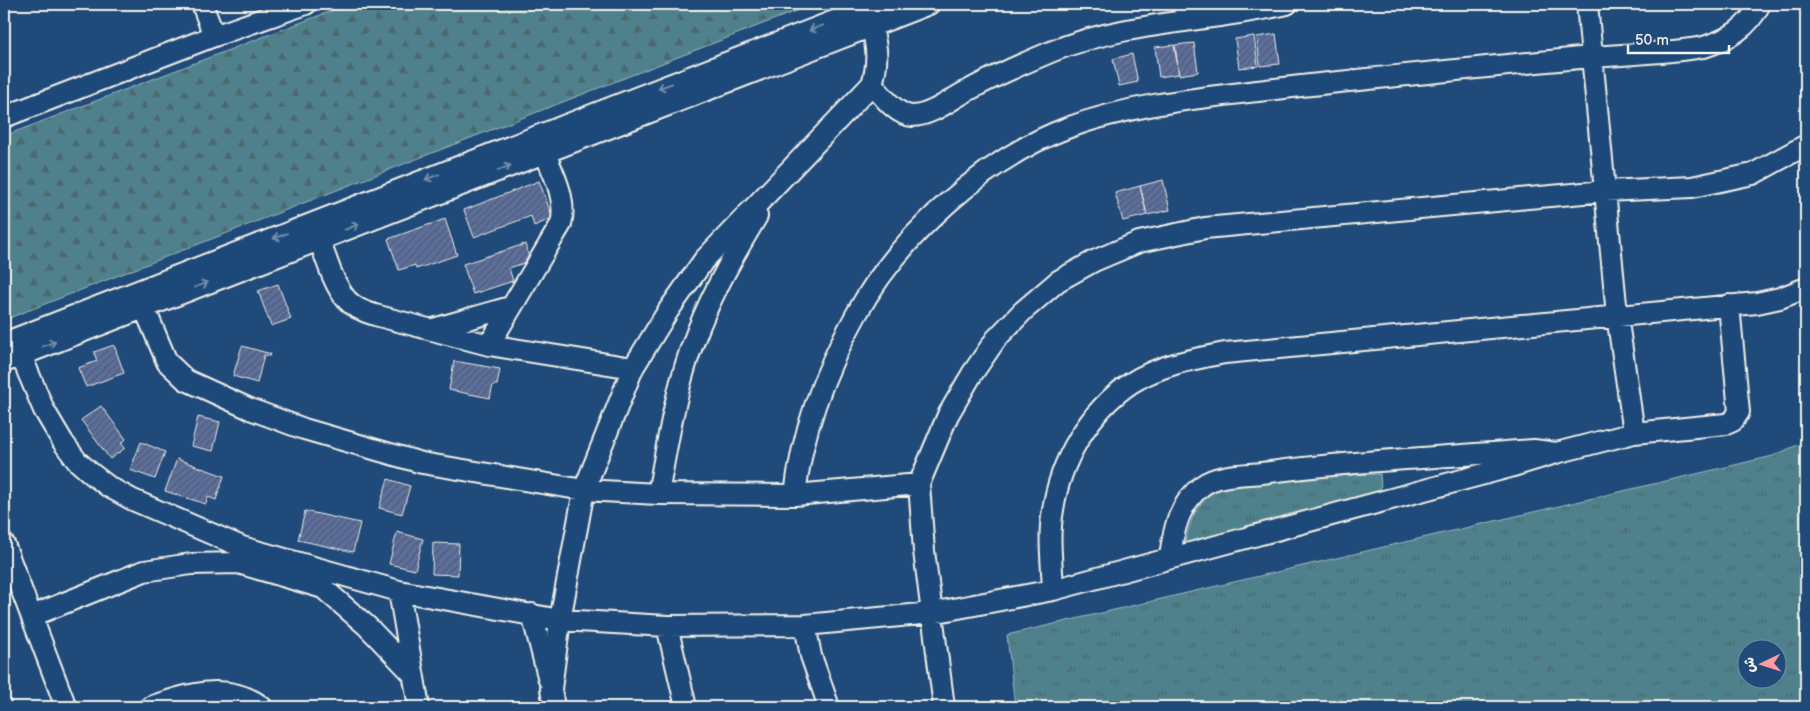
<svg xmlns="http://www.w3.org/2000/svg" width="1810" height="711" viewBox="0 0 1810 711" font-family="'Balsamiq Sans','Playpen Sans Arabic',sans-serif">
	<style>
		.grass { fill: url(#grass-tufts); stroke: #a2b9ba; fill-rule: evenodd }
		.forest { fill: url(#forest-firs); stroke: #a2b9ba }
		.building { fill: url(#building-hatch); stroke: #f4f1e8 }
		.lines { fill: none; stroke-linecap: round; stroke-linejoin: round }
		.minor-casing { stroke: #f4f1e8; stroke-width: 24 }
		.minor { stroke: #1f4a7a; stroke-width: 20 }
		.oneway { stroke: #748da6 }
	</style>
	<defs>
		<pattern id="grass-tufts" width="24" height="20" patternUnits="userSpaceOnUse" patternTransform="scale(1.25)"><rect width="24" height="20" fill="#4f818d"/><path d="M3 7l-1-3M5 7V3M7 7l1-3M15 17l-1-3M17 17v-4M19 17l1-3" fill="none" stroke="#4c676d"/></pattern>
		<pattern id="forest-firs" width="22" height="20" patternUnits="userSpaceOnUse" patternTransform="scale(1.25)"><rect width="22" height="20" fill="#4f818d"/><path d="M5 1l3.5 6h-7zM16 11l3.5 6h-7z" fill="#4c676d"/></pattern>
		<pattern id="building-hatch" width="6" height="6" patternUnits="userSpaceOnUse" patternTransform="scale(1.25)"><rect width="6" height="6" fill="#5c6f9e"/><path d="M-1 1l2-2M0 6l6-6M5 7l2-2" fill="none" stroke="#525a6e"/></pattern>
	</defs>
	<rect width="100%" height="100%" fill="#1f4a7a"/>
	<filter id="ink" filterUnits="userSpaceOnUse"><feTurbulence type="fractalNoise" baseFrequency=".02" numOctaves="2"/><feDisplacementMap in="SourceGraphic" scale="10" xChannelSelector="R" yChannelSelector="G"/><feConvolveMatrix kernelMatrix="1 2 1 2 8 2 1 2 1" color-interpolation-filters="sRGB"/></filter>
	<g filter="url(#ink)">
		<path class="grass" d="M1806 441V707H1015L1007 635 1773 456ZM1748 648H1778V678H1748Z
			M1380 474 1381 490 1184 545C1190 525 1194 505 1213 493 1236 478 1348 475 1380 474Z"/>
		<path class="forest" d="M349 4H814L4 320V136Z"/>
		<path class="building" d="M1276 34 1280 64 1260 66 1257 37Z
			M1254 36 1258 66 1239 68 1235 39Z
			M1194 43 1198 72 1179 75 1175 45Z
			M1174 45 1179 74 1159 77 1155 47Z
			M1132 54 1138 82 1119 86 1113 59Z
			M1163 180 1170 210 1147 215 1140 186Z
			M539 181 553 218 534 226 531 216 474 237 464 210Z
			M1140 186 1147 215 1123 221 1115 193Z
			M445 219 457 255 416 269 415 265 399 270 388 239Z
			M525 244 530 261 509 268 513 281 473 294 463 264Z
			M278 284 291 319 271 326 258 291Z
			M114 345 124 373 86 387 78 368 97 361 94 352Z
			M242 346 271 354 270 356 264 355 257 383 233 376Z
			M454 361 500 369 497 385H493L490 398 449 390Z
			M101 406 126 439 121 443 125 448 110 459 81 420Z
			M198 417 220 422 213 451 191 446Z
			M141 442 165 452 155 479 130 470Z
			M177 459 224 476 216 500 208 497 206 504 165 491Z
			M388 479 410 486 402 514 379 508Z
			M305 511 360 523 353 552 298 540Z
			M397 532 423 539 415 570 389 564Z
			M433 543 459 544 458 575 432 574Z"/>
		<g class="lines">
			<defs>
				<path id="minor" d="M202 4 214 36
					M1181 4 1206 18
					M1587 4 1617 315 1634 433
					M872 84C882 95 896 115 912 116 931 116 951 99 967 91 995 76 1024 63 1053 51 1128 21 1210 22 1287 4
					M4 117 214 36 306 4
					M315 227C323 248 332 284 347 300 354 308 365 312 375 315L489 345 633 368
					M139 295 167 362 186 380 250 409 304 429 422 463 584 490 658 494 795 495 919 484
					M433 329 510 307
					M14 339 44 410 63 442 77 461 92 474 109 487 133 500 242 547 399 591 560 620 667 626 805 625 932 613 1053 590 1510 467 1556 453
					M4 343 878 4
					M489 345 561 224C568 197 550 167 540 142
					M4 362 929 4
					M658 494C668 440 676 386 696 335 712 293 734 254 757 216
					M795 495C802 430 824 372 856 315 898 238 984 159 1067 128 1132 104 1199 98 1266 90 1371 78 1476 68 1580 58 1621 54 1663 54 1704 47 1729 39 1748 28 1760 4
					M4 544 66 707
					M1170 558C1173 530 1179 503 1203 485 1218 474 1245 475 1262 473 1352 461 1443 457 1534 450L1556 453 1634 433 1726 424 1733 421 1739 412 1729 305
					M1053 590C1052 563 1048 536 1053 510 1060 461 1089 411 1131 383 1159 365 1193 359 1225 353L1757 303 1780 298 1806 288
					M399 591 419 707
					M532 614 549 680
					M32 616 144 571 191 564 238 563 323 588 367 626 413 674
					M805 625 811 656 829 707
					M667 626 686 707
					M150 707C186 694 228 681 262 707
					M554 707 551 689 560 620 584 490 633 368 668 311 704 260 872 84C880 59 876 39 868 15
					M944 707 924 551 919 484 948 415 972 374 996 339 1023 311 1058 281 1094 261 1139 242 1205 228 1605 191 1692 187 1753 174 1806 145"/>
			</defs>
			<use href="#minor" class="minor-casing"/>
			<use href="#minor" class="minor"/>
		</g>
		<defs><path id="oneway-shaft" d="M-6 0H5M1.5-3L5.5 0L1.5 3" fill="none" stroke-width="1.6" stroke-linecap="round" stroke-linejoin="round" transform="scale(1.25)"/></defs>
		<g class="oneway">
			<use href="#oneway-shaft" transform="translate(816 28) rotate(159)"/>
			<use href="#oneway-shaft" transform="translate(665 86) rotate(159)"/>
			<use href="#oneway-shaft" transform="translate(504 168) rotate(-21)"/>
			<use href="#oneway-shaft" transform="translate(432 177) rotate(159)"/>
			<use href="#oneway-shaft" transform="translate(352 227) rotate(-21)"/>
			<use href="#oneway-shaft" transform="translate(280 236) rotate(159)"/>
			<use href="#oneway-shaft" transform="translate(201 285) rotate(-21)"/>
			<use href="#oneway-shaft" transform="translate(49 344) rotate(-21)"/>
		</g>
	</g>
	<rect width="1810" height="711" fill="none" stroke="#1f4a7a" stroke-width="20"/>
	<rect x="10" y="10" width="1790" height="691" fill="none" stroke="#f4f1e8" stroke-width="2" filter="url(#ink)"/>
	<g transform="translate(1762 664) rotate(266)"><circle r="24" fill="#1f4a7a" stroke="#748da6"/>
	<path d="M0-4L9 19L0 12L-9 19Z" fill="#ff9aa2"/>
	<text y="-8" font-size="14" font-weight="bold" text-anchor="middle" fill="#f4f1e8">ش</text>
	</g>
	<path d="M1628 45v8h101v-8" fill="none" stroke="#f4f1e8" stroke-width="2.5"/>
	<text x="1635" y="45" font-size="15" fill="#f4f1e8" stroke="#1f4a7a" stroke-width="4" paint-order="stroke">50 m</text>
</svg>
